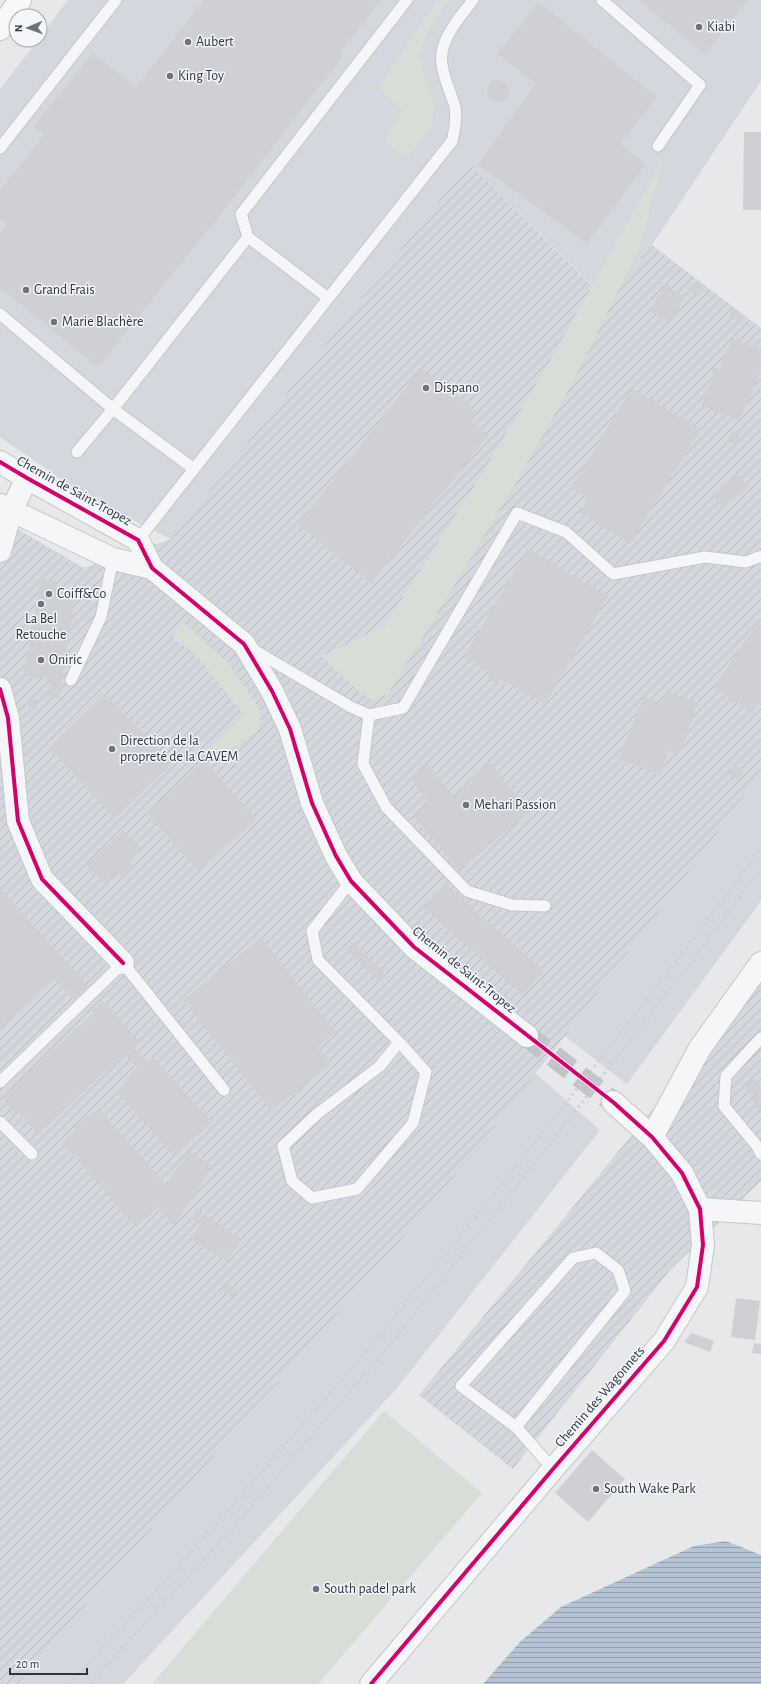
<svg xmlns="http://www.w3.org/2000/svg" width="761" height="1684" viewBox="0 0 761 1684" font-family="'Alegreya Sans',sans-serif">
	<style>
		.built { fill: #d4d7dd }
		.industrial { fill: url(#industrial-furrows) }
		.green { fill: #d6ded6 }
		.water { fill: url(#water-rules) }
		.building { fill: #ced0d3 }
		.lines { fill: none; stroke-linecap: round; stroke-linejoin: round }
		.street-tunnel { stroke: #c1c4c9; stroke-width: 22; stroke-dasharray: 22 11; stroke-linecap: butt }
		.lane-casing { stroke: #c4c6c8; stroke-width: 13 }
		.street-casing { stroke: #c4c6c8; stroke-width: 24 }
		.primary-casing { stroke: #c2c5c8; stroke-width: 24 }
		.lane { stroke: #f5f6f7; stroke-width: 11 }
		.street { stroke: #f5f6f7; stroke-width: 22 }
		.primary { stroke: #f8f8f8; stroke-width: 22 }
		.rail { stroke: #cecfd2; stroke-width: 3; stroke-dasharray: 2 4; stroke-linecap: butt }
		.cycleway-casing { stroke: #f4f6f9; stroke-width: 6 }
		.cycleway { stroke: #d6006c; stroke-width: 4 }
		.poi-dot { fill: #6c737f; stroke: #f4f6f9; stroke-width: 1.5 }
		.labels { text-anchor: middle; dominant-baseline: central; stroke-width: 3; stroke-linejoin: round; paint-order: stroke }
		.poi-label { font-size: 14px; fill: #2b3445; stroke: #f4f6f9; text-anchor: start }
		.street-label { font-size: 14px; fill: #2b3445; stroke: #f4f6f9 }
	</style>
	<defs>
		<pattern id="industrial-furrows" width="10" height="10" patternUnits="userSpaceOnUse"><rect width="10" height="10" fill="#d4d7dd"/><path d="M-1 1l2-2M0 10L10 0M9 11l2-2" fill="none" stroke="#b6b9bf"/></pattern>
		<pattern id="water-rules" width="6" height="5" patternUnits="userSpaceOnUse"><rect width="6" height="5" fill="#b4c4d5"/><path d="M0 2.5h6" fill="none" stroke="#93a0af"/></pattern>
	</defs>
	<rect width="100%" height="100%" fill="#e6e8ea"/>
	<path class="built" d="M68 0H761V81L652 245 609 302 469 163 171 539 90 499 0 437V89L38 40H40V37Z
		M761 772V901L627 1084 565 1036 714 838Z
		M535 1073 600 1130 397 1388 123 1684H17L436 1199Z"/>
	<path class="industrial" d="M469 163 608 302 652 245 761 328V772L714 838 565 1036 436 1199 17 1684H0V519L84 568 171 539Z
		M761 977V1181L670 1270 513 1469 419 1395Z"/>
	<path class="green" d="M437 0H448L427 33 419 57 434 104 432 125 407 158 385 140 403 111 378 88Z
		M663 159 641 245 568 391 513 488 388 694 371 700 353 686 322 656 384 626 482 474 547 366Z
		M182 621 229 664 260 709V729L214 761 206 752 244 715 198 658 188 648 174 640 173 633Z
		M384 1411 482 1493 318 1684H152Z"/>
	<path class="water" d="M726 1541 761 1555V1684H483L520 1642 561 1607 694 1546Z"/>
	<path class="building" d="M204 0H381L342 50 343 56 217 219 98 367 0 288V233L7 224 0 219V190L44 135 33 127 93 53 136 87Z
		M638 0H748L705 54Z
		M539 2 657 97 620 144 646 164 587 244 478 164 536 83 497 54Z
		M487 91a11 11 0 1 1 22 0a11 11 0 1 1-22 0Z
		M744 132H761V210H743Z
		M699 282 705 287 697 296 691 292Z
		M665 284 671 287 670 289 685 297 672 322 650 311Z
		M734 308 744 317 740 323 729 315Z
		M732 338 761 350V371L739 421 701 405 714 374 711 373 713 367 719 369Z
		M423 369 476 411 469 420 488 435 371 583 298 525 415 376Z
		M632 388 700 430 630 544 579 512 588 499 571 488Z
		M732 430 740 434 736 445 727 441Z
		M738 473 749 486 723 508 712 495Z
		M528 548 608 596 545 704 501 679 498 684 487 678 490 673 464 657Z
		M41 578 58 582 57 589 76 592 59 698 48 697 51 679 24 675Z
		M757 624 761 626V706L758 704 752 713 714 687Z
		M666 691 698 703 679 754 669 751 660 775 619 759 644 696 661 703Z
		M105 694 172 764 114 818 49 748Z
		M36 699 37 710 30 711 28 700Z
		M204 761 257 819 198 871 146 813Z
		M489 762 530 812 459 870 414 816 430 803 410 778 428 764 454 797 471 783 468 779Z
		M734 765 744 772 739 780 728 773Z
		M123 830 142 850 129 861 135 868 123 879 118 872 104 884 87 865Z
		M445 884 544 971 522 995 423 907Z
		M0 888 88 986 74 1000 54 979 0 1029Z
		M261 938 336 1032 317 1047 331 1064 271 1111 183 1000Z
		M353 942 386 975 379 982 346 949Z
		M102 1002 106 1004 138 1040 132 1046 147 1062 153 1057 212 1122 174 1156 116 1091 126 1082 124 1080 137 1068 124 1054 38 1134 18 1112 16 1114 4 1100 5 1098 4 1096 93 1013 92 1011Z
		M746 1087a7 7 0 1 1 14 0a7 7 0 1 1-14 0Z
		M761 1094V1109L755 1107 753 1102 755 1097Z
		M99 1108 166 1185 189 1152 212 1166 174 1226 158 1207 136 1227 62 1142 76 1129 74 1127 83 1119 88 1114 90 1116Z
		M198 1208 203 1212 197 1222 191 1218Z
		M205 1216 242 1239 227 1262 191 1239Z
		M227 1283 237 1289 233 1297 222 1291Z
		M736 1298 760 1301 755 1340 731 1337Z
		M692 1333 714 1341 710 1352 684 1342Z
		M754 1343 761 1344V1354L752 1353Z
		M592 1450 625 1479 588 1522 555 1493Z"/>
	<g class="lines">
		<path class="street-tunnel" d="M527 1036 613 1102"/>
		<defs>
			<path id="lane" d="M602 0 700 85 658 146
				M0 148 116 0
				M248 237 241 214 407 0
				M0 314 113 409 248 237 328 298
				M77 452 113 409 194 469
				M138 540 452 141C455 129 457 119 455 107 451 92 439 69 442 53 445 33 461 16 473 0
				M252 649 351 707 369 715 403 708 517 513 566 532 613 574 705 557 746 562 761 556
				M71 680 101 617 113 559
				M369 715 363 764 386 807 467 891 512 905 545 906
				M351 881 312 931 318 960 399 1042 426 1072 413 1123 357 1189 312 1198 292 1181 283 1146 317 1114 380 1066 399 1042
				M761 1038 726 1076 724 1106 757 1146 761 1154
				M0 1082 123 963 224 1090
				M0 1122 32 1154
				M516 1427 461 1386 573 1258 596 1253 618 1270 625 1291 516 1427 553 1469"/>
			<path id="street" d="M0 462 27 478 138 540 152 568 244 644 272 691 290 729 312 803 336 856 351 881 414 947 527 1036
				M0 505 113 559 152 568
				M0 551 11 511 27 478
				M0 689 8 718 18 821 42 879 123 963
				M652 1137 700 1048 761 963
				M700 1209 761 1213
				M371 1684 553 1469 664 1341 697 1287 703 1245 700 1209 682 1173 652 1137 613 1102"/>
			<path id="primary" d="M0 29 20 0"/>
		</defs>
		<use href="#lane" class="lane-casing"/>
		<use href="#street" class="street-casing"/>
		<use href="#primary" class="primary-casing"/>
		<use href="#lane" class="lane"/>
		<use href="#street" class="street"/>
		<use href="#primary" class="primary"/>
		<path class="rail" d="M70 1684 223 1517 376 1340 523 1158 686 949 761 848
			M90 1684 237 1523 386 1349 490 1220 696 956 761 868"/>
		<defs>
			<path id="cycleway" d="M0 462 27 478 138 540 152 568 244 644 272 691 290 729 312 803 336 856 351 881 414 947 613 1102 652 1137 682 1173 700 1209 703 1245 697 1287 664 1341 553 1469 371 1684
				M0 689 8 718 18 821 42 879 123 963"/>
		</defs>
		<use href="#cycleway" class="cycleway-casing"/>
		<use href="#cycleway" class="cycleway"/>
	</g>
	<g class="poi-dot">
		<circle cx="699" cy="27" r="4"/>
		<circle cx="188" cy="42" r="4"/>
		<circle cx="170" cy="76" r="4"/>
		<circle cx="26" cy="290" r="4"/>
		<circle cx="54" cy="322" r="4"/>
		<circle cx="426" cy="388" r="4"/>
		<circle cx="49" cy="594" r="4"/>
		<circle cx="41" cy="604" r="4"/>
		<circle cx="41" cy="660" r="4"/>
		<circle cx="112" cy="749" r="4"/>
		<circle cx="466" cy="805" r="4"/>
		<circle cx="596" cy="1489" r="4"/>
		<circle cx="316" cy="1589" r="4"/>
	</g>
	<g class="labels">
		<g class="poi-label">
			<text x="707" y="27">Kiabi</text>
			<text x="196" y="42">Aubert</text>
			<text x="178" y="76">King Toy</text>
			<text x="34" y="290">Grand Frais</text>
			<text x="62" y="322">Marie Blachère</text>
			<text x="434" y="388">Dispano</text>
			<text x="57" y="594">Coiff&amp;Co</text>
			<text x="41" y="619" text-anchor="middle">La Bel<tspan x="41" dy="16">Retouche</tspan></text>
			<text x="49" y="660">Oniric</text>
			<text x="120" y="741">Direction de la<tspan x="120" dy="16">propreté de la CAVEM</tspan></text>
			<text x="474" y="805">Mehari Passion</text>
			<text x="604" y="1489">South Wake Park</text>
			<text x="324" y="1589">South padel park</text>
		</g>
		<g class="street-label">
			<text transform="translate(74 491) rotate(29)">Chemin de Saint-Tropez</text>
			<text transform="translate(464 970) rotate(39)">Chemin de Saint-Tropez</text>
			<text transform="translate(600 1397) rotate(-49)">Chemin des Wagonnets</text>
		</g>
	</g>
	<g transform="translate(28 28) rotate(268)"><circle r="19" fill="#f4f6f9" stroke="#a4a8b1"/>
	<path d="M0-3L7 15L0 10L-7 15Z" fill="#6c737f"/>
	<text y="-6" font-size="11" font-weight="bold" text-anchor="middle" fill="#2b3445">N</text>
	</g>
	<path d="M10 1668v6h77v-6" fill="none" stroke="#2b3445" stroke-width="2"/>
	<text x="16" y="1668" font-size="12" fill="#2b3445" stroke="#f4f6f9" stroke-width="3" paint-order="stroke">20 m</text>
</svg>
